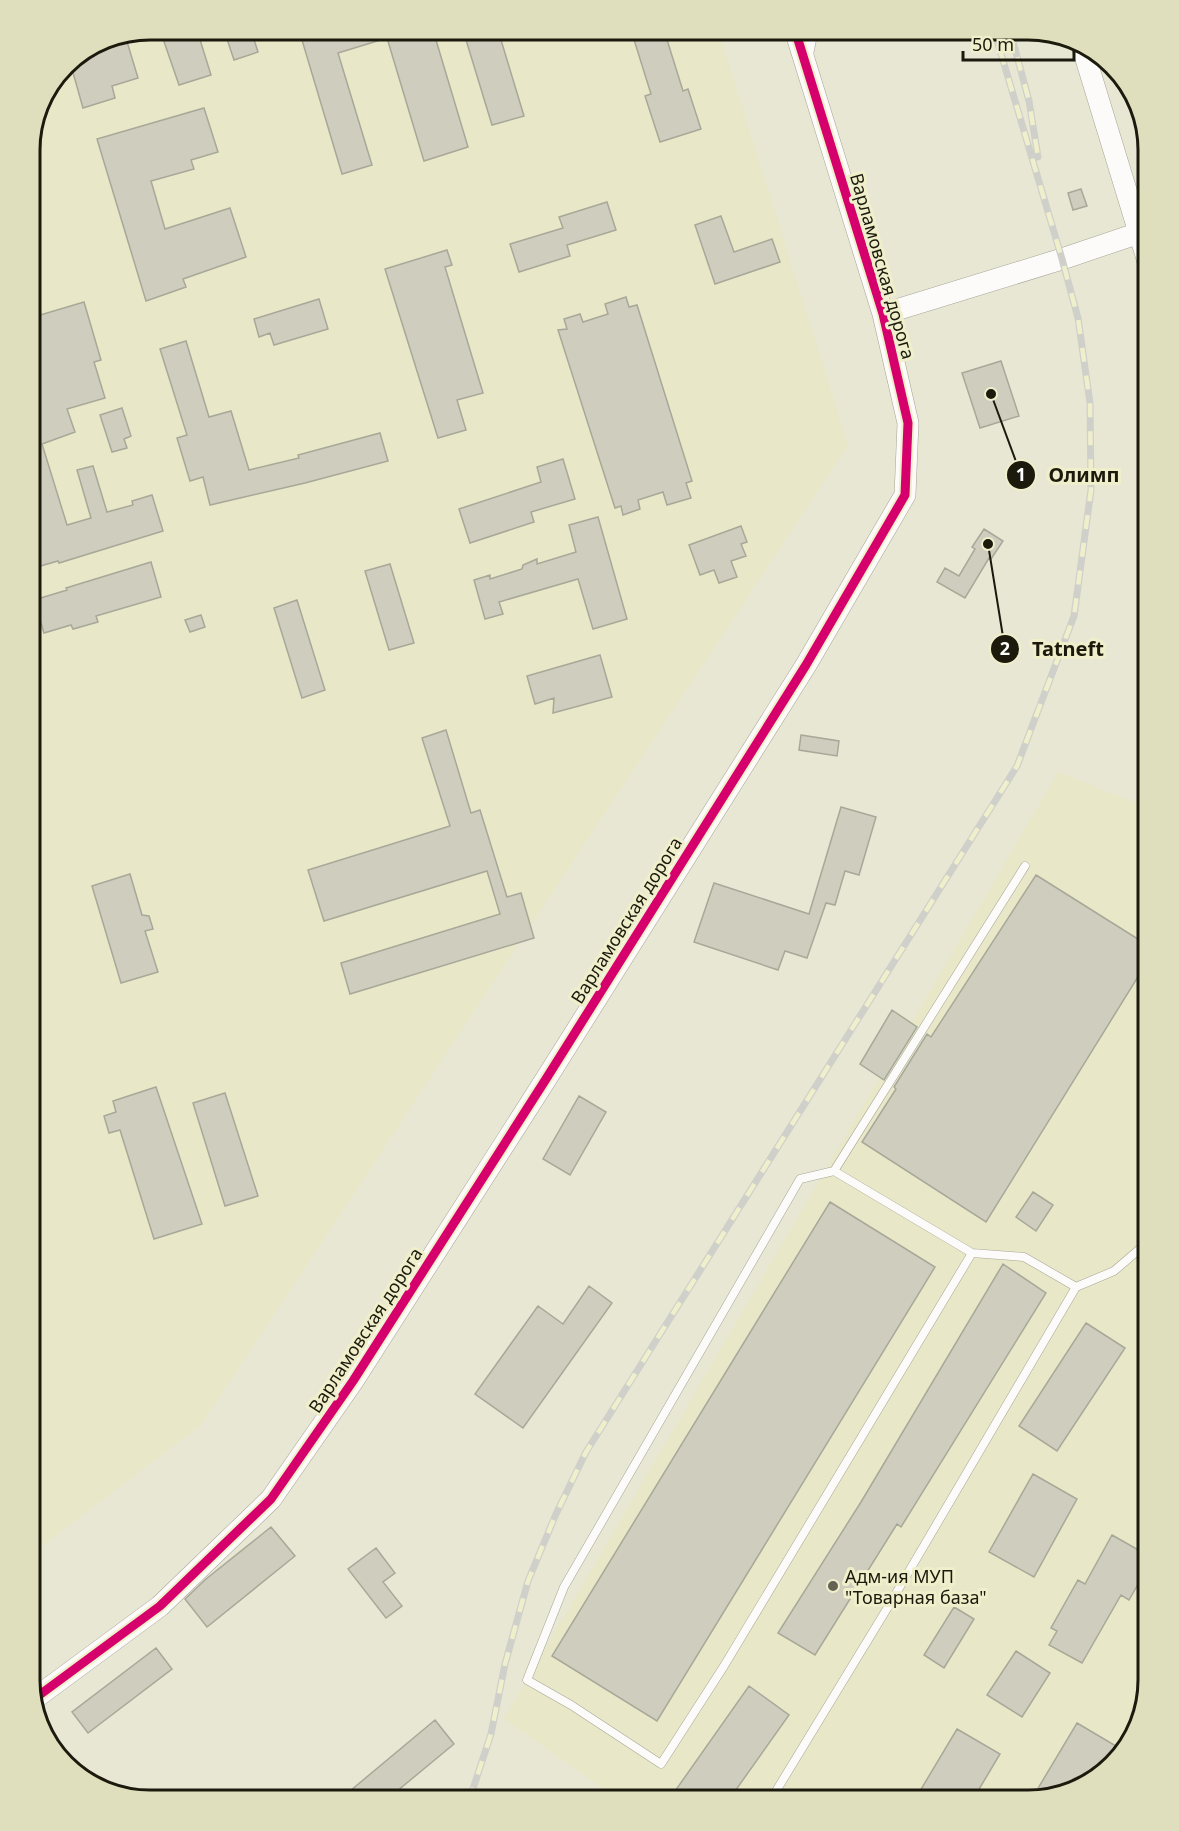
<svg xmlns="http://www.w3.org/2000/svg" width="1179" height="1831" viewBox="0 0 1179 1831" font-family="'Noto Sans',sans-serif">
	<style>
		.built { fill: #e8e7c7 }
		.building { fill: #cecdbe; stroke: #a8a899; stroke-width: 1.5 }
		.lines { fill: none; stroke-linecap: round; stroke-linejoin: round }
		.lane-casing { stroke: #a6a596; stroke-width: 9 }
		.secondary-casing { stroke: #a6a596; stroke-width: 22 }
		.lane { stroke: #fcfbf9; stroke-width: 8 }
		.secondary { stroke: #fcfbf9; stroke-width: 21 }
		.rail-casing { stroke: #d0d0ca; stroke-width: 7 }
		.rail { stroke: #f0efcc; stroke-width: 4.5; stroke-dasharray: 14; stroke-linecap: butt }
		.cycleway-casing { stroke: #f0efcc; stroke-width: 13 }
		.cycleway { stroke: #d6006c; stroke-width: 9 }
		.poi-dot { fill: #636253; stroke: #f0efcc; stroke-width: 2 }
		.labels { text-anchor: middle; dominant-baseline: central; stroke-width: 6; stroke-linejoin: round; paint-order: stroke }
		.street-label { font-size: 18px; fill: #1b1a0d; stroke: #f0efcc }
		.poi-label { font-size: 18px; fill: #1b1a0d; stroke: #f0efcc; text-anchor: start }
		.rim { fill: none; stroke: #1b1a0d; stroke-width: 3 }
		.leader { fill: none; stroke: #1b1a0d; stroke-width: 2 }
		.callout-dot { fill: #1b1a0d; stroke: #f0efcc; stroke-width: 2 }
		.mark-label { font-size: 18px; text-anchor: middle; font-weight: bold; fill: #fff }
		.callout-label { font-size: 20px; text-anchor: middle; font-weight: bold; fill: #1b1a0d; stroke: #f0efcc; stroke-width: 6; stroke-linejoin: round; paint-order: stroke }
	</style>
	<rect width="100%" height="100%" fill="#e8e7d4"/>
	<path class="built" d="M150 30H718L848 445 201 1425 30 1555V143L39 104 65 65 105 39Z
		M1058 772 1149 808V1681L1133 1741 1082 1788 1029 1801H621L504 1719Z"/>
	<path class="building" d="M160 30H197L211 75 179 85Z
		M224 30H251L258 52 234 60Z
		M299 30H433L468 147 424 161 387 38 338 53 372 165 342 174Z
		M463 30H498L524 116 492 125Z
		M631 30H664L683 91 688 89 701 129 660 142 645 96 651 94Z
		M125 35 138 78 112 86 115 98 83 108 70 62 105 39Z
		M204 108 218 152 191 160 194 169 151 181 165 229 230 208 246 257 183 279 186 287 146 301 97 139Z
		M1081 189 1087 206 1073 210 1068 193Z
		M607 202 616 230 567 245 570 256 519 272 510 244 563 228 559 217Z
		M721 216 734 252 772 239 780 262 715 284 695 225Z
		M447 250 452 265 445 267 483 393 457 400 466 430 438 438 385 269Z
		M626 297 629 307 637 305 692 481 686 483 691 498 667 505 663 492 638 500 640 509 623 515 621 506 615 508 558 330 567 329 564 319 580 314 583 322 608 314 605 304Z
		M319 299 328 329 274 345 270 333 259 337 254 319Z
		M84 302 101 360 94 362 105 398 67 409 75 432 42 444 67 525 91 518 77 470 93 466 107 512 133 505 132 501 152 495 163 531 59 563 58 561 30 569V536L36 534 30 516V318Z
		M186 341 209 417 231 411 249 470 299 458 298 455 380 433 388 461 305 483 210 505 203 477 190 481 177 438 187 435 160 349Z
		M1001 361 1019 416 980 428 962 373Z
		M122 408 131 436 124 439 127 448 112 452 100 415Z
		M563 459 575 499 531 512 534 522 470 543 459 509 541 482 537 467Z
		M598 517 627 619 593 629 578 579 499 602 503 614 485 619 474 580 490 575V579L522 569 523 565 537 559V564L576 552 569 525Z
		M741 526 747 542 741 544 746 556 731 561 737 577 719 583 714 570 700 575 689 545Z
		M984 529 1003 541 991 559 989 558 965 598 937 582 945 568 959 576 975 549 972 547Z
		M151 562 161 597 96 616 98 622 73 629 71 625 44 633 34 600 67 590 66 588Z
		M390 564 414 643 389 650 365 571Z
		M297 600 325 690 302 698 274 608Z
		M201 615 205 627 190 632 185 620Z
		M600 655 612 697 553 713 554 698 535 704 527 676Z
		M446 730 471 813 480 810 507 897 521 893 534 938 350 994 341 963 500 914 487 871 324 921 308 870 450 826 422 738Z
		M801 735 839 741 837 756 799 750Z
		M841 807 876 817 859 875 845 871 835 905 826 903 807 958 785 951 778 970 694 942 714 883 809 914Z
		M130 874 142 915 149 916 153 929 145 931 158 972 121 983 92 886Z
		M1036 875 1149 946V959L986 1222 862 1142 896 1089 894 1087 927 1034 931 1037Z
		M892 1010 917 1027 884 1080 860 1064Z
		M156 1087 202 1224 154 1239 120 1130 109 1133 104 1116 116 1112 113 1101Z
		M225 1093 258 1196 225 1206 193 1103Z
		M579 1096 606 1112 570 1175 543 1159Z
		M1033 1192 1053 1205 1036 1231 1016 1217Z
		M830 1202 935 1267 657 1721 552 1656Z
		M1003 1264 1046 1293 901 1527 897 1524 815 1655 778 1633 861 1502Z
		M589 1286 612 1303 523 1428 475 1394 538 1306 563 1324Z
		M1086 1323 1125 1348 1057 1451 1019 1426Z
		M1033 1474 1077 1499 1034 1577 989 1552Z
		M271 1527 295 1556 207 1627 185 1599 206 1579Z
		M1112 1535 1149 1556V1565L1129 1600 1121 1595 1082 1663 1049 1645 1057 1631 1051 1628 1078 1580 1085 1584Z
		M376 1548 395 1573 383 1582 402 1606 386 1618 348 1569Z
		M954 1607 974 1619 944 1668 924 1655Z
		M156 1648 172 1669 88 1733 72 1712Z
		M1016 1651 1050 1673 1022 1717 987 1695Z
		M749 1686 789 1715 728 1801H668Z
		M435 1720 454 1744 385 1801H338Z
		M1077 1723 1121 1749 1116 1756 1082 1788 1031 1800Z
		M957 1729 1000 1754 972 1801H914Z"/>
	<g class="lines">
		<defs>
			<path id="lane" d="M809 55 814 30
				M1025 866 834 1171 800 1179 564 1587 527 1680 571 1705 661 1764 724 1666 972 1253 1024 1257 1076 1287 1114 1271 1149 1241
				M834 1171 972 1253
				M770 1801 888 1607 1076 1287"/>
			<path id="secondary" d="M1082 46 1149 265
				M883 314 1062 259 1139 233
				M34 1699 160 1606 271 1499 353 1381 546 1079 806 665 905 495 908 423 883 314 795 30"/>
		</defs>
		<use href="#lane" class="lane-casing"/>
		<use href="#secondary" class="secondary-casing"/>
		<use href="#lane" class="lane"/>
		<use href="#secondary" class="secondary"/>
		<defs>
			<path id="rail" d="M1010 30 1029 101 1038 157
				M469 1801 491 1734 505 1664 528 1581 556 1514 586 1452 1017 766 1074 616 1091 490 1090 403 1078 318 1062 259 994 30"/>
		</defs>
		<use href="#rail" class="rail-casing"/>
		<use href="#rail" class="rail"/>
		<defs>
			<path id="cycleway" d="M34 1699 160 1606 271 1499 353 1381 546 1079 806 665 905 495 908 423 883 314 795 30"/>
		</defs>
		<use href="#cycleway" class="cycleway-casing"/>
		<use href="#cycleway" class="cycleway"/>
	</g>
	<circle class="poi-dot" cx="833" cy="1586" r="6"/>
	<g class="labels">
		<g class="street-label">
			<text transform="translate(883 266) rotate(74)">Варламовская дорога</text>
			<text transform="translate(626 920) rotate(-58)">Варламовская дорога</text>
			<text transform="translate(365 1330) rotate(-57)">Варламовская дорога</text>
		</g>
		<g class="poi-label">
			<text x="845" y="1576">Адм-ия МУП<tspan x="845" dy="21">"Товарная база"</tspan></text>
		</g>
	</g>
	<path d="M0 0H1179V1831H0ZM150 40H1028A110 110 0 0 1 1138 150V1680A110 110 0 0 1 1028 1790H150A110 110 0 0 1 40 1680V150A110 110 0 0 1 150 40Z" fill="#dfdebd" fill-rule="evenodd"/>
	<path class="rim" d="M150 40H1028A110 110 0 0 1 1138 150V1680A110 110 0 0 1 1028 1790H150A110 110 0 0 1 40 1680V150A110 110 0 0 1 150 40Z"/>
	<path class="leader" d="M991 394L1021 475M988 544L1005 649"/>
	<g class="callout-dot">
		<circle cx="991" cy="394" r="6"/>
		<circle cx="988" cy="544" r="6"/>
		<circle cx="1021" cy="475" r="15"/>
		<circle cx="1005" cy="649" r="15"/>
	</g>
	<g class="mark-label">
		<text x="1021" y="481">1</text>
		<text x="1005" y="655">2</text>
	</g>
	<g class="callout-label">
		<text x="1084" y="482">Олимп</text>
		<text x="1068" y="656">Tatneft</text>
	</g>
	<path d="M963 51v9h111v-9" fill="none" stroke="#1b1a0d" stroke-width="3"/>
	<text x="972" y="51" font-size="18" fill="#1b1a0d" stroke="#f0efcc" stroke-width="4.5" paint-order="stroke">50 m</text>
</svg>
